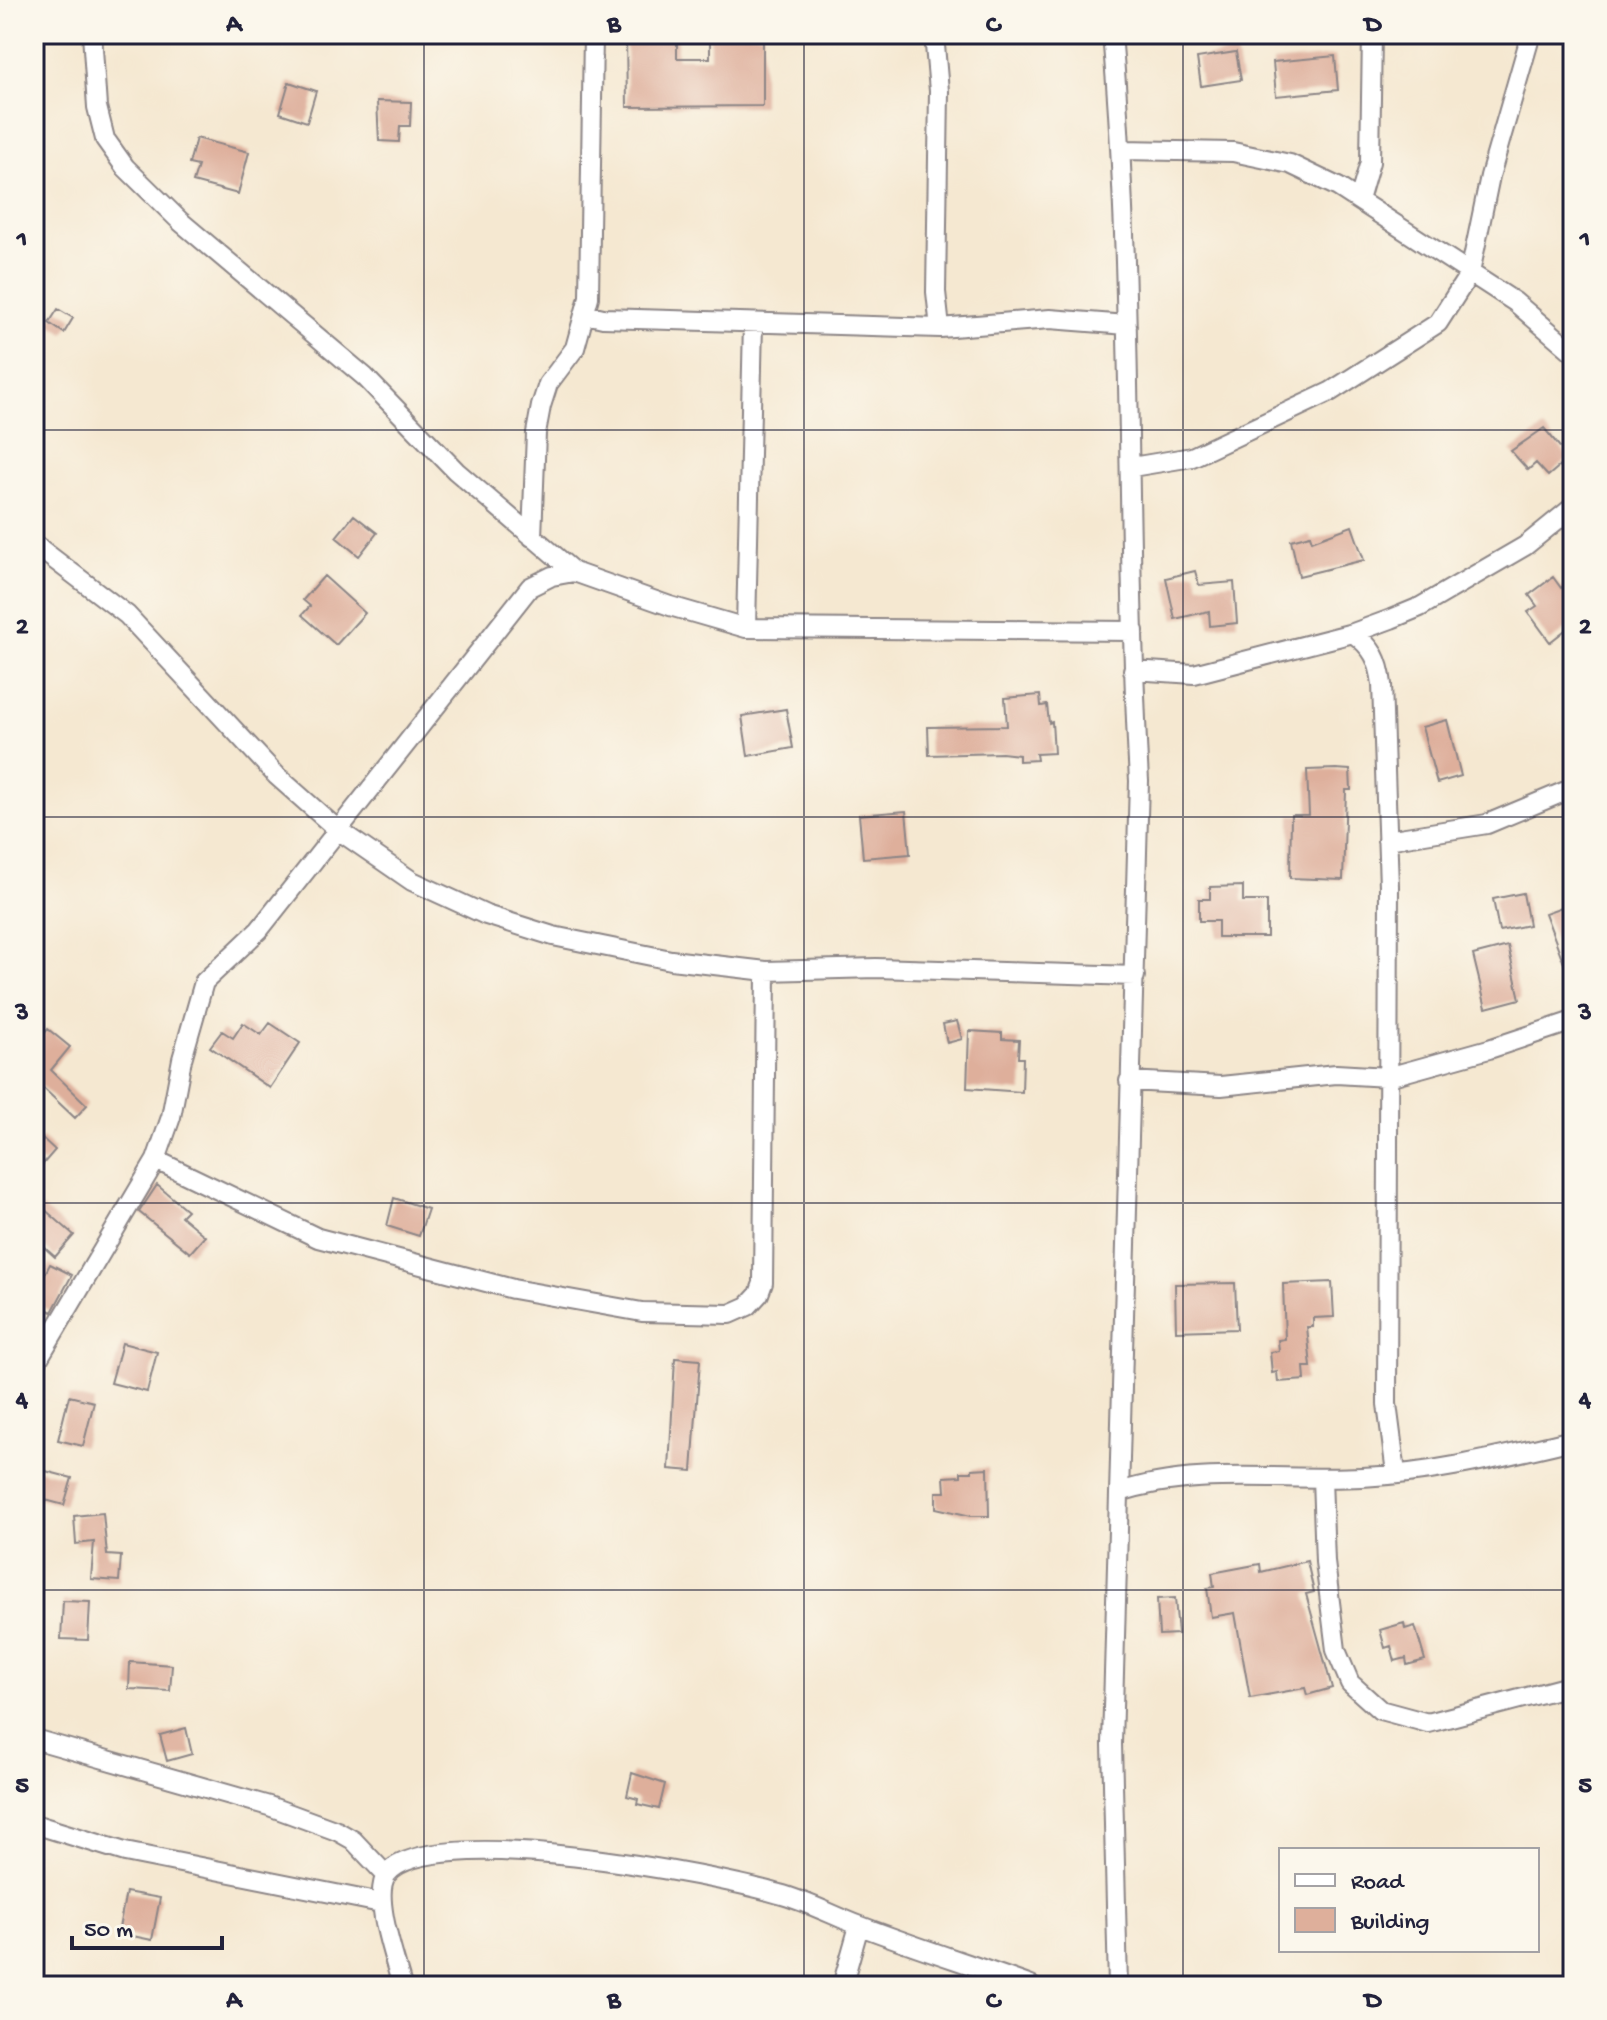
<svg xmlns="http://www.w3.org/2000/svg" width="1607" height="2020" viewBox="0 0 1607 2020" font-family="'Gochi Hand',sans-serif">
	<style>
		.building { fill: #deaf9b }
		.lines { fill: none; stroke-linecap: round; stroke-linejoin: round }
		.minor-casing { stroke: #8c8586; stroke-width: 22 }
		.minor { stroke: #fff; stroke-width: 18 }
		.grid { fill: none; stroke: #22223b; stroke-width: 2; stroke-opacity: 0.55 }
		.neatline { fill: none; stroke: #22223b; stroke-width: 3 }
		.grid-label { font-size: 26px; text-anchor: middle; font-weight: bold; fill: #22223b }
	</style>
	<rect width="100%" height="100%" fill="#fbf7ec"/>
	<filter id="ink" filterUnits="userSpaceOnUse"><feTurbulence type="fractalNoise" baseFrequency=".0125" numOctaves="2"/><feDisplacementMap in="SourceGraphic" scale="16" xChannelSelector="R" yChannelSelector="G"/><feConvolveMatrix kernelMatrix="1 2 1 2 8 2 1 2 1" color-interpolation-filters="sRGB"/></filter>
	<filter id="wash" filterUnits="userSpaceOnUse"><feTurbulence type="fractalNoise" baseFrequency=".006" numOctaves="4" result="noise"/><feDisplacementMap in="SourceGraphic" scale="32" xChannelSelector="R" yChannelSelector="G"/><feGaussianBlur stdDeviation="1.8" result="paint"/><feColorMatrix in="noise" values="0 0 0 0 0 0 0 0 0 0 0 0 0 0 0 0 0 1.4 0 .05"/><feComposite in="paint" operator="in"/></filter>
	<g filter="url(#wash)">
		<rect width="100%" height="100%" fill="#f5e8d1"/>
		<g id="blocks">
			<path class="building" d="M626 34H677V58H710V34H763V106L627 107Z
				M1236 52 1241 80 1201 86 1197 58Z
				M1335 56 1338 90 1276 96 1273 62Z
				M289 82 316 91 307 122 280 113Z
				M377 101 411 102 410 126H400L399 142 379 141Z
				M196 138 249 152 238 194 193 182 198 166 189 164Z
				M58 309 73 318 64 333 49 323Z
				M1544 428 1569 458 1548 476 1536 463 1528 470 1511 451Z
				M354 515 377 533 359 556 336 537Z
				M1352 526 1364 560 1299 576 1291 540 1310 535 1312 541Z
				M1195 571 1199 585 1234 582 1237 623 1210 626 1209 611 1175 619 1166 578Z
				M324 576 365 613 336 645 302 615 310 606 303 600Z
				M1553 577 1561 588 1573 579V624L1550 642 1528 612 1537 606 1529 595Z
				M1040 695 1041 706 1047 705 1049 723 1052 722 1054 753 1036 754 1037 760 1019 761V755L1002 753 929 755 928 727 1007 726 1005 698Z
				M786 709 793 748 748 756 742 716Z
				M1447 720 1461 776 1437 783 1422 727Z
				M1336 769 1350 770 1351 790H1346L1343 880 1290 878 1291 815H1309L1307 770Z
				M906 811 910 854 863 858 859 815Z
				M1243 886V901H1267V937H1218V921H1199V899H1210V887Z
				M1523 893 1529 925 1499 931 1493 899Z
				M1573 903V982H1571L1545 913Z
				M1508 946 1520 999 1486 1008 1473 955Z
				M957 1021 962 1039 947 1043 943 1024Z
				M243 1023 261 1035 270 1023 300 1043 270 1088 210 1047 222 1031 233 1038Z
				M48 1029 70 1047 51 1070 87 1105 75 1118 39 1084 34 1090V1046Z
				M969 1031 1002 1033V1039L1019 1040 1018 1058H1023L1022 1092 967 1088Z
				M42 1138 55 1150 43 1164 34 1155V1146Z
				M157 1185 187 1210 181 1216 205 1236 190 1253 139 1212Z
				M394 1198 428 1209 419 1236 387 1226Z
				M43 1208 74 1235 55 1257 34 1238V1218Z
				M50 1264 72 1275 52 1312 34 1303V1295Z
				M1332 1282 1334 1317 1313 1318V1327H1307L1311 1367H1304L1305 1380 1278 1382 1277 1372 1272 1373 1270 1352 1279 1351 1278 1340 1285 1339 1283 1284Z
				M1235 1283 1237 1329 1176 1331 1175 1284Z
				M122 1343 157 1352 147 1392 111 1383Z
				M675 1358 700 1360 692 1471 669 1469Z
				M69 1396 94 1402 83 1446 58 1440Z
				M34 1468 72 1478 64 1505 34 1497Z
				M988 1468 989 1516H971L936 1508V1492H945L944 1477 961 1476V1472H972V1469Z
				M103 1513 107 1555 121 1556 119 1581 91 1579 94 1542 76 1544 74 1516Z
				M1307 1561 1314 1592 1306 1594 1332 1688 1307 1695 1305 1688 1250 1698 1235 1613 1211 1617 1207 1588 1214 1587 1212 1573 1260 1564 1261 1572Z
				M1175 1598 1178 1634 1159 1635 1157 1599Z
				M63 1601 90 1602 88 1640 61 1639Z
				M1404 1623 1405 1629 1415 1626 1425 1660 1407 1665 1406 1658 1395 1661 1391 1646 1385 1648 1380 1630Z
				M130 1662 172 1665 170 1691 129 1689Z
				M186 1728 192 1754 167 1761 160 1735Z
				M632 1773 665 1784 659 1809 637 1804 638 1799 627 1796Z
				M126 1892 160 1898 152 1940 118 1933Z"/>
		</g>
	</g>
	<g filter="url(#ink)">
		<use href="#blocks" fill-opacity="0" stroke="#8c8586" stroke-width="2"/>
		<g class="lines">
			<defs>
				<path id="minor" d="M92 34 97 107 105 139 125 167 181 222 365 377 456 471 574 572 670 606 746 628 1134 631
					M934 34 939 91 936 292 940 328
					M1112 34C1134 283 1125 532 1139 781L1112 1744 1118 1986
					M1122 150 1233 152 1290 164 1338 187 1515 302 1573 352
					M1359 200 1370 162 1372 34
					M586 314 603 318 940 328 1050 319 1127 325
					M1132 467 1192 457 1330 392 1438 323 1470 273 1490 176 1531 34
					M532 537 536 433 541 406 548 384 575 348 589 297 593 34
					M34 544 127 615 277 776 338 830 412 881 486 915 553 936 671 960 766 971 876 968 1135 976
					M746 628 753 323
					M1353 633C1373 648 1379 660 1382 684L1389 886 1387 1404 1396 1473
					M1133 670 1194 674 1353 633 1391 619 1420 607 1525 546 1573 507
					M1387 840 1487 824 1573 788
					M1129 1081 1221 1086 1336 1074 1388 1077 1489 1049 1573 1021
					M156 1160 318 1238 513 1289 642 1312 730 1314 748 1306 759 1294 763 1283 766 971
					M34 1366 156 1160 171 1117 182 1059 204 982 259 930 530 587 552 576 574 572
					M1322 1478 1325 1562 1336 1650 1350 1683 1380 1710 1428 1723 1573 1685
					M1120 1492C1196 1467 1283 1481 1362 1477 1433 1474 1504 1456 1573 1440
					M34 1739 269 1806 337 1831 353 1840 386 1875
					M34 1824 125 1852 381 1903
					M402 1986C396 1962 371 1895 387 1874 429 1820 715 1875 779 1894 806 1901 832 1915 858 1925 915 1947 973 1965 1031 1986
					M842 1986 859 1926"/>
			</defs>
			<use href="#minor" class="minor-casing"/>
			<use href="#minor" class="minor"/>
		</g>
	</g>
	<path class="grid" d="M424 34V1986M804 34V1986M1183 34V1986M34 430H1573M34 817H1573M34 1203H1573M34 1590H1573"/>
	<rect width="1607" height="2020" fill="none" stroke="#fbf7ec" stroke-width="88"/>
	<rect x="1279" y="1848" width="260" height="104" fill="#fbf7ec" stroke="#a4a2a5" stroke-width="2"/>
	<rect x="1295" y="1874" width="40" height="12" fill="#ffffff" stroke="#a4a2a5" stroke-width="2"/>
	<text x="1351" y="1888" font-size="24" fill="#22223b">Road</text>
	<rect x="1295" y="1908" width="40" height="24" fill="#deaf9b" stroke="#a4a2a5" stroke-width="2"/>
	<text x="1351" y="1928" font-size="24" fill="#22223b">Building</text>
	<path d="M72 1936v12h150v-12" fill="none" stroke="#22223b" stroke-width="4"/>
	<text x="84" y="1936" font-size="24" fill="#22223b" stroke="#fbf7ec" stroke-width="6" paint-order="stroke">50 m</text>
	<rect x="44" y="44" width="1519" height="1932" class="neatline"/>
	<g class="grid-label">
		<text x="234" y="31">A</text>
		<text x="614" y="31">B</text>
		<text x="993" y="31">C</text>
		<text x="1373" y="31">D</text>
		<text x="22" y="246">1</text>
		<text x="1585" y="246">1</text>
		<text x="22" y="633">2</text>
		<text x="1585" y="633">2</text>
		<text x="22" y="1019">3</text>
		<text x="1585" y="1019">3</text>
		<text x="22" y="1406">4</text>
		<text x="1585" y="1406">4</text>
		<text x="22" y="1792">5</text>
		<text x="1585" y="1792">5</text>
		<text x="234" y="2007">A</text>
		<text x="614" y="2007">B</text>
		<text x="993" y="2007">C</text>
		<text x="1373" y="2007">D</text>
	</g>
</svg>
